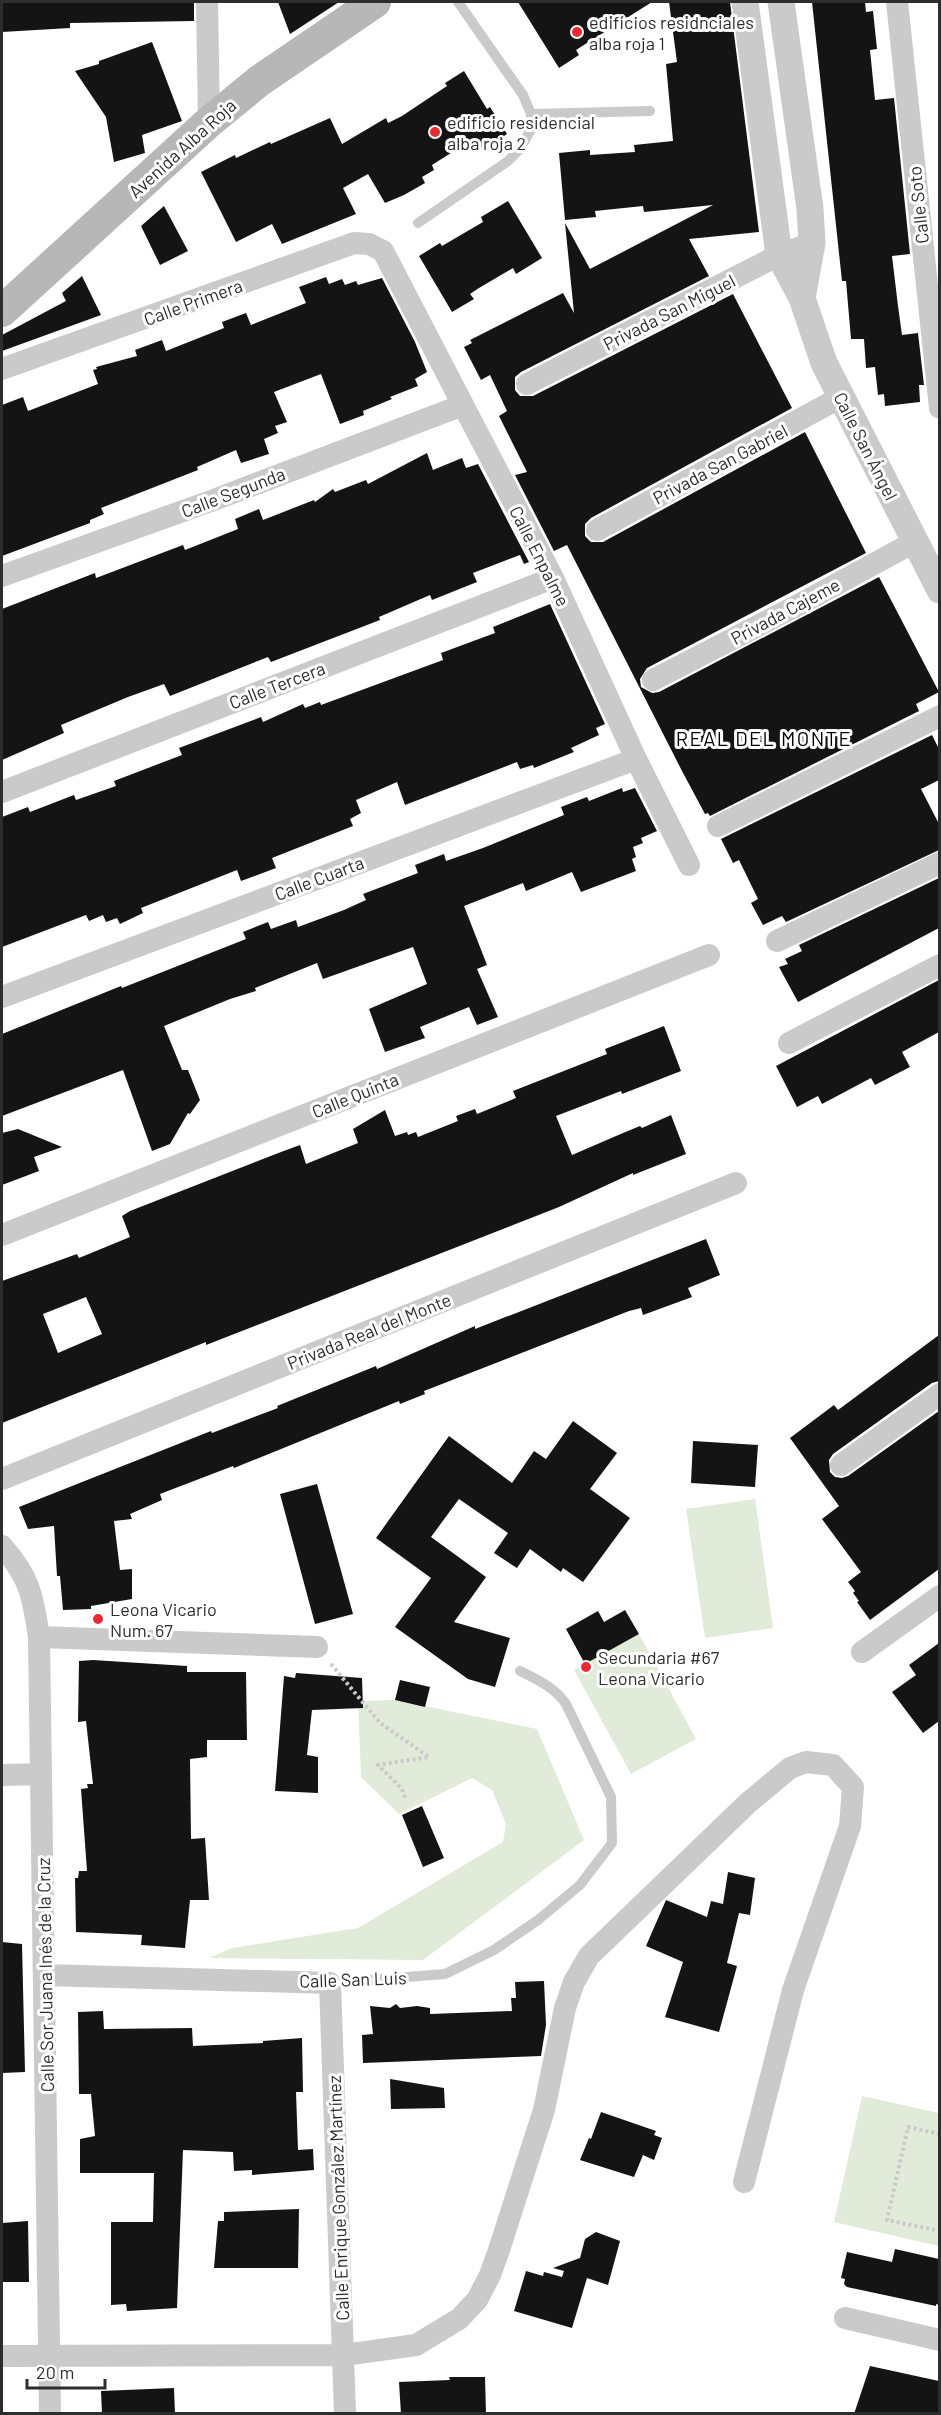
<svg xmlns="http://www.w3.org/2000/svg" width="941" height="2415" viewBox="0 0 941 2415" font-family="Barlow,sans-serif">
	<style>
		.green { fill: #e2ebd9 }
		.building { fill: #141414; fill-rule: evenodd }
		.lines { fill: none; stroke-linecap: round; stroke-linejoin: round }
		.path { stroke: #cacaca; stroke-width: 4; stroke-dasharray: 3 3; stroke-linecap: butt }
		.service { stroke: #cacaca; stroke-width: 10 }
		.minor { stroke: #cacaca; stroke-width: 22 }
		.tertiary { stroke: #cacaca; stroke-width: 27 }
		.secondary { stroke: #b7b7b7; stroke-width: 32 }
		.poi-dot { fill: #e82a33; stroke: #fff; stroke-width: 2 }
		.labels { text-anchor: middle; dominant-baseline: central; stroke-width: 6; stroke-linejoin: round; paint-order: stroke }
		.poi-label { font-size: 18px; fill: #2d2d2d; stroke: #fff; text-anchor: start }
		.street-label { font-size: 18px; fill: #2d2d2d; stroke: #fff }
		.neighbourhood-label { font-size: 20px; letter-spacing: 1.5px; fill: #000; stroke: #fff }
	</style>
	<rect width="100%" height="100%" fill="#fff"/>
	<path class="green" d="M755 1499 773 1628 705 1638 686 1509Z
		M639 1634 696 1739 631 1774 574 1670Z
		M395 1700 537 1729 584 1840 423 1960 209 1958 232 1948 358 1928 503 1842 506 1824 492 1790 472 1778 399 1814 361 1777 358 1701Z
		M862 2096 939 2113V2246L834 2222Z"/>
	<path class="building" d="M2 2H194V21L70 23V28L2 32Z
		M278 2H339L290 34Z
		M518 2H652L576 50 579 55 559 68Z
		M669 2H730L759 232 689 239 709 276 521 372 515 377V390L520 396H533L733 294 792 408 591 518 585 524V536L591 542H603L805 432 866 553 647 668 640 679 641 687 652 693 659 692 879 577 939 692 916 704 919 711 710 816 708 813 705 814 682 771 567 545 554 551 515 475 527 472 499 416 507 411 490 375 481 380 464 347 472 343 470 340 563 293 574 313 565 223 590 269 713 205 644 212 643 206 595 211 596 217 565 220 559 153 590 150V155L635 152 634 145 673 141 666 64 677 62Z
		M812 2H865L866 12 873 11 877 49 870 50 875 100 894 98 910 254 892 256 898 306 902 335 918 333 924 385H919L920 402 885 406 884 394 878 395 875 367 866 368 864 339H851L846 281H842Z
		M152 42 182 121 142 135 145 153 114 162 106 117 75 71 99 64V61Z
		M464 71 487 109 490 107 507 134 483 150 479 143 468 150 465 144 432 165 434 170 422 177 425 183 404 195 385 203 368 174 343 188 356 214 282 244 272 224 236 242 201 172 235 155 236 158 270 142 271 144 330 118 342 144 386 118 388 123 402 116 447 86 445 83Z
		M508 201 542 258 516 274 513 268 479 288 470 294 474 299 452 312 419 256 440 243 442 246 483 222 481 217Z
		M164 206 188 251 160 265 141 226Z
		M82 276 101 315 2 351V335L66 301 62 293Z
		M326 277 329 284 342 279 345 285 356 281 358 285 382 278 415 342 427 372 415 379 418 386 390 397 392 399 363 411 364 415 340 424 321 374 274 392 287 422 275 426 278 433 264 439 269 454 241 463 236 450 197 467 198 470 101 508 104 514 90 520V523L2 556V405L23 397 28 411 98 384 93 370 97 369 96 367 137 356 135 350 162 340 166 351 224 328 222 322 246 313 251 325 306 303 299 287Z
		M427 453 433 470 462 458 466 468 478 464 529 562 524 564 520 555 473 573 477 582 432 600 430 595 379 617 380 620 271 662 268 657 170 696 164 684 128 697 61 725 64 733 2 760V609L95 573 96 578 183 545 185 550 238 529 235 519 259 509 263 520 314 500 315 502 333 489 335 492 366 480 368 484Z
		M550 604 605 724 596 728 599 735 571 748 574 752 534 768 533 765 520 769 517 762 405 805 397 782 356 800 361 813 350 819 353 826 272 858 276 868 241 881 237 870 141 908 143 913 120 924 117 918 106 922 103 915 89 921 86 915 2 947V817L28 807 30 812 74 795 76 800 116 786 114 781 182 755 179 748 261 717 263 722 303 704 305 708 320 702 321 705 443 660 441 653 495 633 493 627Z
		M932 735 939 749V780L921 789 939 824V850L786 922 782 916 763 925 751 903 758 899 739 860 733 863 721 839Z
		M622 788 623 792 635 788 657 831 641 838 643 843 633 847 636 857 632 859 636 871 581 892 572 872 526 891 523 883 464 906 487 965 477 969 498 1017 477 1025 469 1007 420 1027 425 1038 385 1052 369 1009 427 984 413 947 323 979 317 963 255 988 256 991 230 999 164 1026 182 1070H188L200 1100 190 1114 188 1113 170 1144 152 1151 123 1070 2 1116V1034L121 986 122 988 246 939 243 932 268 922 271 929 296 920 298 927 344 910 366 900 363 894 418 873 415 865 444 854 446 861 483 848 564 815 561 807 587 797 589 801Z
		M939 878V928L798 1002 779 967 788 964 785 959 802 951 799 945Z
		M939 980V1032L902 1052 910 1067 875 1085 871 1078 822 1104 818 1096 797 1107 776 1066Z
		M664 1026 681 1071 622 1094 621 1091 556 1116 572 1155 623 1133 640 1126 642 1128 671 1115 686 1154 633 1175V1173L559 1207 296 1310 206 1345V1342L2 1423V1281L77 1254 79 1258 130 1237 122 1216 130 1211 281 1152 300 1145 306 1164 358 1143 353 1129 385 1110 395 1136 407 1132 408 1135 416 1132 418 1137 458 1121 456 1116 475 1109 477 1114 516 1098 513 1091 607 1054 605 1049ZM86 1297 102 1334 58 1353 43 1314Z
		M18 1129 62 1147 34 1157 39 1171 2 1185V1133Z
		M706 1239 720 1275 688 1288 692 1297 643 1315 641 1308 629 1311 424 1391 425 1394 400 1404 399 1401 234 1468 233 1466 160 1494 162 1500 130 1514 132 1519 114 1521 120 1570 132 1569V1599L91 1606V1609L63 1610 60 1576H57L54 1526 28 1529 19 1507 211 1431 212 1433 278 1408 277 1406 376 1366 377 1369 475 1326V1329Z
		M939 1335V1381L932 1383 833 1454 829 1460 830 1472 835 1477 842 1478 848 1476 939 1411V1569L870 1620 857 1602 859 1601 853 1593 855 1591 848 1582 861 1572 822 1519 839 1506 790 1438 834 1405 838 1410Z
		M573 1421 617 1453 590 1489 630 1518 583 1582 563 1568 561 1572 530 1549 517 1568 494 1553 508 1533 459 1499 431 1537 486 1577 454 1622 510 1638 495 1687 468 1679 395 1627 431 1578 376 1538 449 1436 512 1483 534 1451 546 1459Z
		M693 1441 758 1445 755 1487 691 1483Z
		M317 1484 353 1614 315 1624 280 1494Z
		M625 1610 639 1634 585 1664 566 1629 598 1611 604 1622Z
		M939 1643V1721L923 1733 892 1692 916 1675 909 1665Z
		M93 1660 187 1666V1672H246L247 1740H207V1757L190 1759 191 1839 205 1838 209 1900H190L185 1948 141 1945 142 1935 76 1932 75 1878H78L79 1871H87L81 1789 88 1788 87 1784H93L86 1721 78 1722 79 1661Z
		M296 1673 362 1678 363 1708 312 1710 307 1755 318 1757V1793L275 1791 284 1676 295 1678Z
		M400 1680 430 1687 425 1707 395 1700Z
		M422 1806 444 1858 423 1867 402 1815Z
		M728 1872 755 1878 750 1915 739 1913 727 1963 737 1966 719 2032 665 2017 683 1962 646 1946 666 1900 707 1917 711 1901 723 1904Z
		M2 1942 22 1944 25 2072 2 2073Z
		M544 1981 546 2025 541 2056 363 2063 362 2035 373 2034 370 2006 390 2008 396 2004 400 2008 417 2006 430 2008V2014L512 2011 511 1998H516L515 1982Z
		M103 2011 104 2029 192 2028 193 2046 263 2043V2041L302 2038 303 2092H296L298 2150 313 2149 314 2170 252 2175V2170L234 2171 233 2152 183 2150 177 2308 127 2311 126 2304 111 2305V2222H153L154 2173H80V2139L95 2136 91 2094H79L78 2012Z
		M390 2079 444 2088 445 2108 391 2109Z
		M601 2112 656 2131 654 2135 662 2138 654 2160 643 2155 634 2177 580 2160 589 2138 591 2139Z
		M299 2209 298 2268H214L218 2221H224V2212Z
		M28 2221 29 2282H2V2223Z
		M596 2232 620 2241 608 2285 587 2278 572 2328 514 2311 526 2271 543 2276 544 2272 562 2277 564 2271 553 2268 580 2258 585 2239Z
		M895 2249 939 2259V2305L936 2304V2306L847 2287 844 2284 845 2279 841 2278 847 2252 892 2262Z
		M870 2366 939 2381V2414H854Z
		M449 2377H485L486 2414H401L399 2382 450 2380Z
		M174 2388 175 2414H102L101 2391Z"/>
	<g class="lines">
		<path class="path" d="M331 1664 380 1723 429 1757 378 1765 402 1789 405 1798
			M940 2134 908 2127 887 2220 940 2231"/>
		<path class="service" d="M531 114 650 111
			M418 223 508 161 520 149 530 131 531 114 523 95 458 2
			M330 1983 445 1974 494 1950 538 1920 580 1885 612 1843 611 1797 566 1704C554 1687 538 1680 520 1671"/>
		<path class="minor" d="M207 2 209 122
			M897 2 940 408
			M2 369 354 243 369 244 383 251 553 578 636 759 689 865
			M527 384 779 255 812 243
			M597 530 841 397
			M2 576 211 501 463 405
			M653 680 800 604 916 541
			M2 792 553 578
			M718 826 940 716
			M777 941 940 863
			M2 997 636 759
			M789 1043 940 965
			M2 1235 709 955
			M841 1465 940 1394
			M2 1479 736 1183
			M2 1546C30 1577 33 1597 39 1637L50 2414
			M39 1637 317 1647
			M862 1652 940 1596
			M2 1775 41 1774
			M45 1975 330 1983 345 2414
			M845 2318 940 2340
			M2 2356 344 2355 416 2345 459 2319 477 2300 490 2275 499 2250 544 2110 565 2008 574 1982 589 1956 748 1803 790 1768 806 1762 833 1765 853 1787 850 1826 793 1990 744 2182"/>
		<path class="tertiary" d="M745 2 779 255 802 298 824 363 940 590
			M781 2 810 209 812 243 802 298"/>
		<path class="secondary" d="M2 311 209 122 259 81 375 2"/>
	</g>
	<g class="poi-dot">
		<circle cx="577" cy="32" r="6"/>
		<circle cx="435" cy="132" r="6"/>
		<circle cx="98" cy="1619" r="6"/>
		<circle cx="586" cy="1667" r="6"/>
	</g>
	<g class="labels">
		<g class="poi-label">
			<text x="589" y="22">edificios residnciales<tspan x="589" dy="21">alba roja 1</tspan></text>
			<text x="447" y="122">edificio residencial<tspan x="447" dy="21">alba roja 2</tspan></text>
			<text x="110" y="1609">Leona Vicario<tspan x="110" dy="21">Num. 67</tspan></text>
			<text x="598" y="1657">Secundaria #67<tspan x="598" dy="21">Leona Vicario</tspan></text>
		</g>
		<g class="street-label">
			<text transform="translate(182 148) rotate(-42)">Avenida Alba Roja</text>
			<text transform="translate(918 205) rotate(-96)">Calle Soto</text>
			<text transform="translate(193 302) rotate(-20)">Calle Primera</text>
			<text transform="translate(669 312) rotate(-27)">Privada San Miguel</text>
			<text transform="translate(866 446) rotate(63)">Calle San Ángel</text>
			<text transform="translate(720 464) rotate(-28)">Privada San Gabriel</text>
			<text transform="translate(233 492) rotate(-21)">Calle Segunda</text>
			<text transform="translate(540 556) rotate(63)">Calle Enpalme</text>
			<text transform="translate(785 611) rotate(-28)">Privada Cajeme</text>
			<text transform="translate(277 685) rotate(-21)">Calle Tercera</text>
			<text transform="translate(319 878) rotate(-21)">Calle Cuarta</text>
			<text transform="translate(355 1095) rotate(-22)">Calle Quinta</text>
			<text transform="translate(369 1331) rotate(-22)">Privada Real del Monte</text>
			<text transform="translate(45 1975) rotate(-91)">Calle Sor Juana Inés de la Cruz</text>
			<text transform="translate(353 1979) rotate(-2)">Calle San Luis</text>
			<text transform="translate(338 2198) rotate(-92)">Calle Enrique González Martínez</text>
		</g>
		<g class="neighbourhood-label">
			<text x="764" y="738">REAL DEL MONTE</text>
		</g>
	</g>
	<rect width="941" height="2415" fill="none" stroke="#2d2d2d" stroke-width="6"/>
	<path d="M27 2379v9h78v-9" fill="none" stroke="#2d2d2d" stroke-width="3"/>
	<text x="36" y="2379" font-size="18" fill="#2d2d2d" stroke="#ffffff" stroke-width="4.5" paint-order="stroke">20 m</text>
</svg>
